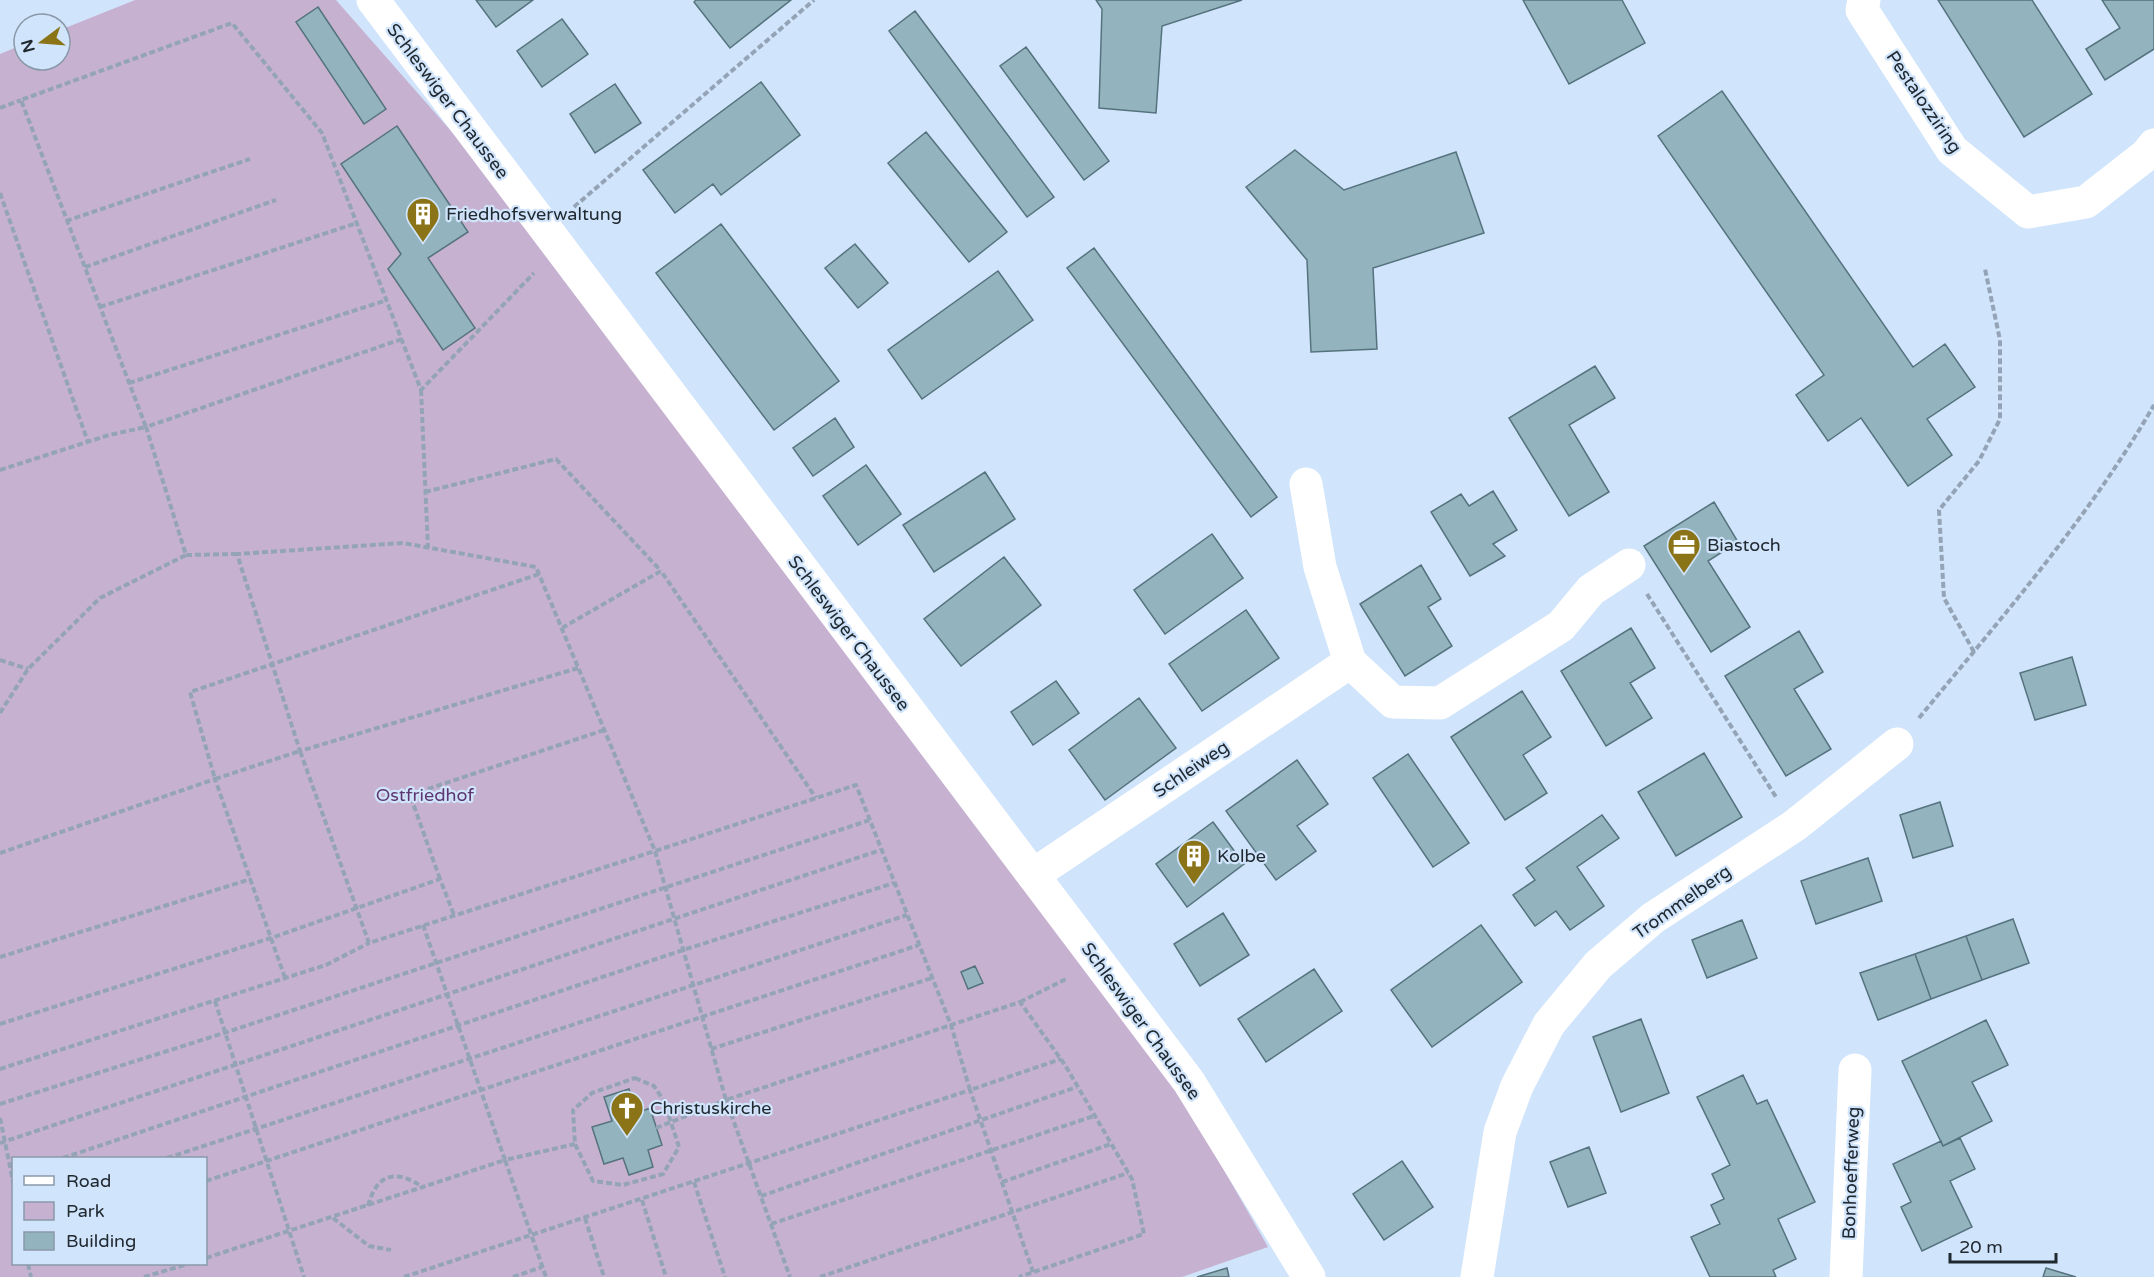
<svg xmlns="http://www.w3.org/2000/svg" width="2154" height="1277" viewBox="0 0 2154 1277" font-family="'Varela Round',sans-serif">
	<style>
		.green { fill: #c6b2d0; fill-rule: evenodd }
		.building { fill: #93b3be; stroke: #55737e; stroke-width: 1.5 }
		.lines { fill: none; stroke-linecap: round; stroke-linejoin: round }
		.path { stroke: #94a4b6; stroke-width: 4; stroke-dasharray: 6 3; stroke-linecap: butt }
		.street { stroke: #fff; stroke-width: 33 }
		.secondary { stroke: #fff; stroke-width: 33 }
		.labels { text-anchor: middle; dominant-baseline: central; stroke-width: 4.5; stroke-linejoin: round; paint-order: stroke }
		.street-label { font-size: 18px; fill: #202830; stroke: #d0e4fb }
		.poi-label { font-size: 18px; fill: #202830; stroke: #d0e4fb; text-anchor: start }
		.park-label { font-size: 18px; fill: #5e366f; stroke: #d0e4fb }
	</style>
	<rect width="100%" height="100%" fill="#d0e4fb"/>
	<path class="green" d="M135 0H336L480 164 1172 1079 1268 1247 1182 1277H0V54L24 44V60H60V30ZM14 1158H206V1264H14Z"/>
	<path class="building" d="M476 0H533L496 27Z
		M696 0H791L730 48 694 2Z
		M1096 0H1242L1162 26 1156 113 1099 108 1102 9Z
		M1523 0H1622L1645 43 1569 84Z
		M1938 0H2032L2092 94 2024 137Z
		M2102 0H2154V49L2105 80 2086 49 2120 28Z
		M318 7 386 109 364 124 296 22Z
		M915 11 1054 197 1027 217 889 31Z
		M562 19 588 54 542 87 517 51Z
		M1026 47 1109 161 1084 180 1000 66Z
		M761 82 800 135 721 195 713 184 675 213 643 170Z
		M615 84 641 123 595 153 570 114Z
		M1722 91 1913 367 1945 344 1975 387 1927 419 1952 455 1908 486 1861 418 1828 441 1796 395 1824 375 1658 136Z
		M397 126 468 232 428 258 475 328 443 350 388 269 401 254 341 164Z
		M926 132 1007 232 969 262 888 163Z
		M1295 150 1344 190 1456 152 1484 233 1373 268 1377 349 1311 352 1307 260 1246 187Z
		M721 224 839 381 774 430 656 273Z
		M855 244 888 283 858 308 825 268Z
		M1094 248 1277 497 1251 517 1067 268Z
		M998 271 1033 320 922 399 888 350Z
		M1595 366 1615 398 1569 425 1609 492 1569 516 1509 418Z
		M835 418 854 447 813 476 793 448Z
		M866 465 901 514 858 545 823 496Z
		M985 472 1015 519 934 572 903 525Z
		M1493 491 1517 530 1493 544 1505 556 1470 576 1431 512 1461 494 1469 506Z
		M1714 502 1738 542 1708 561 1750 627 1711 652 1644 546Z
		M1212 534 1243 578 1165 634 1134 590Z
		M1004 557 1041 605 961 666 924 619Z
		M1421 565 1441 599 1428 607 1452 646 1405 676 1360 604Z
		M1246 610 1279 658 1202 711 1169 664Z
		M1631 628 1655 668 1630 683 1652 718 1606 746 1561 671Z
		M1799 631 1823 672 1794 689 1831 749 1786 776 1725 676Z
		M2072 657 2086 705 2035 720 2020 673Z
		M1056 681 1079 713 1033 745 1011 712Z
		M1522 691 1551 737 1523 755 1547 793 1505 820 1451 737Z
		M1139 698 1176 748 1105 800 1069 750Z
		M1704 753 1742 817 1676 856 1638 792Z
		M1408 754 1469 843 1433 867 1373 778Z
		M1297 760 1328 804 1297 826 1316 851 1276 880 1226 811Z
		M1940 802 1953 846 1913 858 1900 815Z
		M1602 815 1619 838 1577 867 1604 906 1570 930 1556 911 1535 926 1513 895 1535 880 1526 868Z
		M1213 822 1244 864 1187 907 1156 864Z
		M1868 858 1882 901 1816 924 1801 881Z
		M1223 913 1249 955 1200 986 1174 944Z
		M2013 919 2029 963 1982 980 1966 936Z
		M1742 920 1757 958 1707 978 1692 940Z
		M1481 925 1522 982 1432 1047 1391 990Z
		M1966 936 1982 980 1931 999 1915 954Z
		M1915 954 1931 999 1878 1020 1860 973Z
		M975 966 983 983 968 989 961 972Z
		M1314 969 1342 1011 1266 1062 1238 1019Z
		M1641 1019 1669 1093 1621 1112 1593 1037Z
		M1986 1020 2008 1065 1972 1082 1992 1121 1943 1146 1902 1061Z
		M1743 1075 1757 1104 1767 1100 1815 1202 1778 1219 1796 1259 1773 1270 1776 1277H1710L1691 1237 1720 1224 1711 1205 1724 1199 1712 1174 1730 1165 1697 1097Z
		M629 1089 637 1113 650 1108 662 1145 648 1150 653 1167 629 1175 623 1158 604 1164 592 1127 612 1121 604 1097Z
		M1960 1138 1975 1169 1950 1181 1972 1227 1922 1251 1901 1207 1911 1202 1893 1164 1941 1141 1943 1146Z
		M1589 1147 1606 1193 1568 1207 1550 1162Z
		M1402 1161 1433 1207 1384 1240 1353 1194Z
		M1227 1268 1229 1277H1197Z
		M2046 1268 2076 1277H2043Z"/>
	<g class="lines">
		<path class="path" d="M0 108 21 100
			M0 193 88 442
			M574 207 814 0
			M66 221 250 159
			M85 267 276 200
			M100 307 357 223
			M129 383 387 300
			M421 390 428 548
			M0 470 109 435 146 427 21 100 232 23 322 133 421 390 534 273
			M425 492 556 459 661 571
			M186 555 237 554
			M539 574 190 692 215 779 300 751 369 943 655 851 726 1100 1020 1002 1065 1065 1132 1179 1144 1234 1019 1277
			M1647 594 1776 797
			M562 628 661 571 816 798
			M1974 652 1944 598 1939 510 1979 461 2000 419V340L1985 269
			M0 660 28 669
			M578 668 300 751 237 554 403 543 536 567 655 851 856 785 951 1025 970 1090 1061 1059
			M0 713 28 669 100 598 186 555 146 427 402 339
			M1919 718C2001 618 2089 518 2154 405
			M0 853 215 779 285 978
			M440 879 410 795 604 730
			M423 925 505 1160 575 1144
			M0 957 251 879
			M215 1001 304 1277
			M1020 1002 1068 978
			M0 1024 271 938 440 879 454 915
			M711 1049 932 978
			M0 1069 326 965 369 943
			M635 1078 654 1086 664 1101 679 1147 663 1174 623 1185 593 1181 575 1144 573 1110 592 1093Z
			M0 1104 224 1033 870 820
			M0 1118 14 1186
			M656 1128 726 1100 790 1277
			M0 1143 881 850
			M63 1158 683 950 894 883
			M167 1158 907 915
			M206 1181 919 945
			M694 1182 725 1277
			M1002 1182 1111 1144
			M761 1196 1077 1087
			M642 1200 666 1277
			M368 1206C377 1172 397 1169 424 1188
			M333 1218 369 1246 391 1250
			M585 1218 604 1277
			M771 1224 1094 1116
			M206 1258 505 1160 546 1277
			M28 1264 31 1277
			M144 1277 188 1264
			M404 1277 970 1090 1033 1272
			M513 1277 542 1267
			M820 1277 1128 1173"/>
		<path class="street" d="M1864 0 1862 10 1952 150 2028 212 2086 202 2146 155 2154 145
			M1306 484 1320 567 1350 662
			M1033 875 1350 662 1393 702 1440 703 1561 626 1591 590 1629 565
			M1477 1277 1500 1132 1517 1086 1549 1024 1598 965 1653 918 1794 826 1897 744
			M1846 1277 1855 1070"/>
		<path class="secondary" d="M373 0 1189 1082 1309 1277"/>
	</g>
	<defs>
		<symbol id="building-pin" viewBox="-11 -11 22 30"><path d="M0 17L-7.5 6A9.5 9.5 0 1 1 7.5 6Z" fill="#8a7417" stroke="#d0e4fb"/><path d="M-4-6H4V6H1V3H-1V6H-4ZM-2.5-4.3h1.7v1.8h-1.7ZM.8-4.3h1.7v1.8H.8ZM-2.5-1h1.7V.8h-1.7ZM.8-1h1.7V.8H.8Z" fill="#fff"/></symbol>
		<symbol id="office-pin" viewBox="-11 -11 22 30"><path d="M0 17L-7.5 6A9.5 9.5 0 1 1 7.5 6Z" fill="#8a7417" stroke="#d0e4fb"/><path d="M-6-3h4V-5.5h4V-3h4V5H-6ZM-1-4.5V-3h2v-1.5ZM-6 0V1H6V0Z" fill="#fff"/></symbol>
		<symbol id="church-pin" viewBox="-11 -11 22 30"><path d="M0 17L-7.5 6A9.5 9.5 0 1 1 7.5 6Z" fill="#8a7417" stroke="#d0e4fb"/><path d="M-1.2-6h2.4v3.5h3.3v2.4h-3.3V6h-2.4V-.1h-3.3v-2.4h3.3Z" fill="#fff"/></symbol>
	</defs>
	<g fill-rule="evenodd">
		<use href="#building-pin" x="404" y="195" width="38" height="52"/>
		<use href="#office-pin" x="1665" y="526" width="38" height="52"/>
		<use href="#building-pin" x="1175" y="837" width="38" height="52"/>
		<use href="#church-pin" x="608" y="1089" width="38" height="52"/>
	</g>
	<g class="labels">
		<g class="street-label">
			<text transform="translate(448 101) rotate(53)">Schleswiger Chaussee</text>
			<text transform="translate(1924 102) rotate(56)">Pestalozziring</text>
			<text transform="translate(849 633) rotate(53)">Schleswiger Chaussee</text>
			<text transform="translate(1191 769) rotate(-34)">Schleiweg</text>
			<text transform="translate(1682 902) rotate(-35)">Trommelberg</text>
			<text transform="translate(1141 1021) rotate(54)">Schleswiger Chaussee</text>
			<text transform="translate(1851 1173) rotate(-88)">Bonhoefferweg</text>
		</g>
		<g class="poi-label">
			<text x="446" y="214">Friedhofsverwaltung</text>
			<text x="1707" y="545">Biastoch</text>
			<text x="1217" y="856">Kolbe</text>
			<text x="650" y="1108">Christuskirche</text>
		</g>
		<g class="park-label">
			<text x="425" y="795">Ostfriedhof</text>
		</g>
	</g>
	<rect x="12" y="1157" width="195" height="108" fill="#d0e4fb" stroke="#8a99aa" stroke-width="1.5"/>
	<rect x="24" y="1176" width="30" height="9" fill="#ffffff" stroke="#8a99aa" stroke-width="1.5"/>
	<text x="66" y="1187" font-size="18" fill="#202830">Road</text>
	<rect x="24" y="1202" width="30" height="18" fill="#c6b2d0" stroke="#8a99aa" stroke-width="1.5"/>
	<text x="66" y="1217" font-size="18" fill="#202830">Park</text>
	<rect x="24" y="1232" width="30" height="18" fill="#93b3be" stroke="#8a99aa" stroke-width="1.5"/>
	<text x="66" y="1247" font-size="18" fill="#202830">Building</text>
	<g transform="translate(42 42) rotate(254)"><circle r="28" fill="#d0e4fb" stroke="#8a99aa" stroke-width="1.5"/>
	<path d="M0-4.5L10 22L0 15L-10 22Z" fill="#8a7417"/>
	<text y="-9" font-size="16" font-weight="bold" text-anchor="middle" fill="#202830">N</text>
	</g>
	<path d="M1950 1253v9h106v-9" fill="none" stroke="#202830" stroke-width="3"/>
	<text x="1959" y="1253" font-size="18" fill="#202830" stroke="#d0e4fb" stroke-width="4.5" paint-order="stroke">20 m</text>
</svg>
